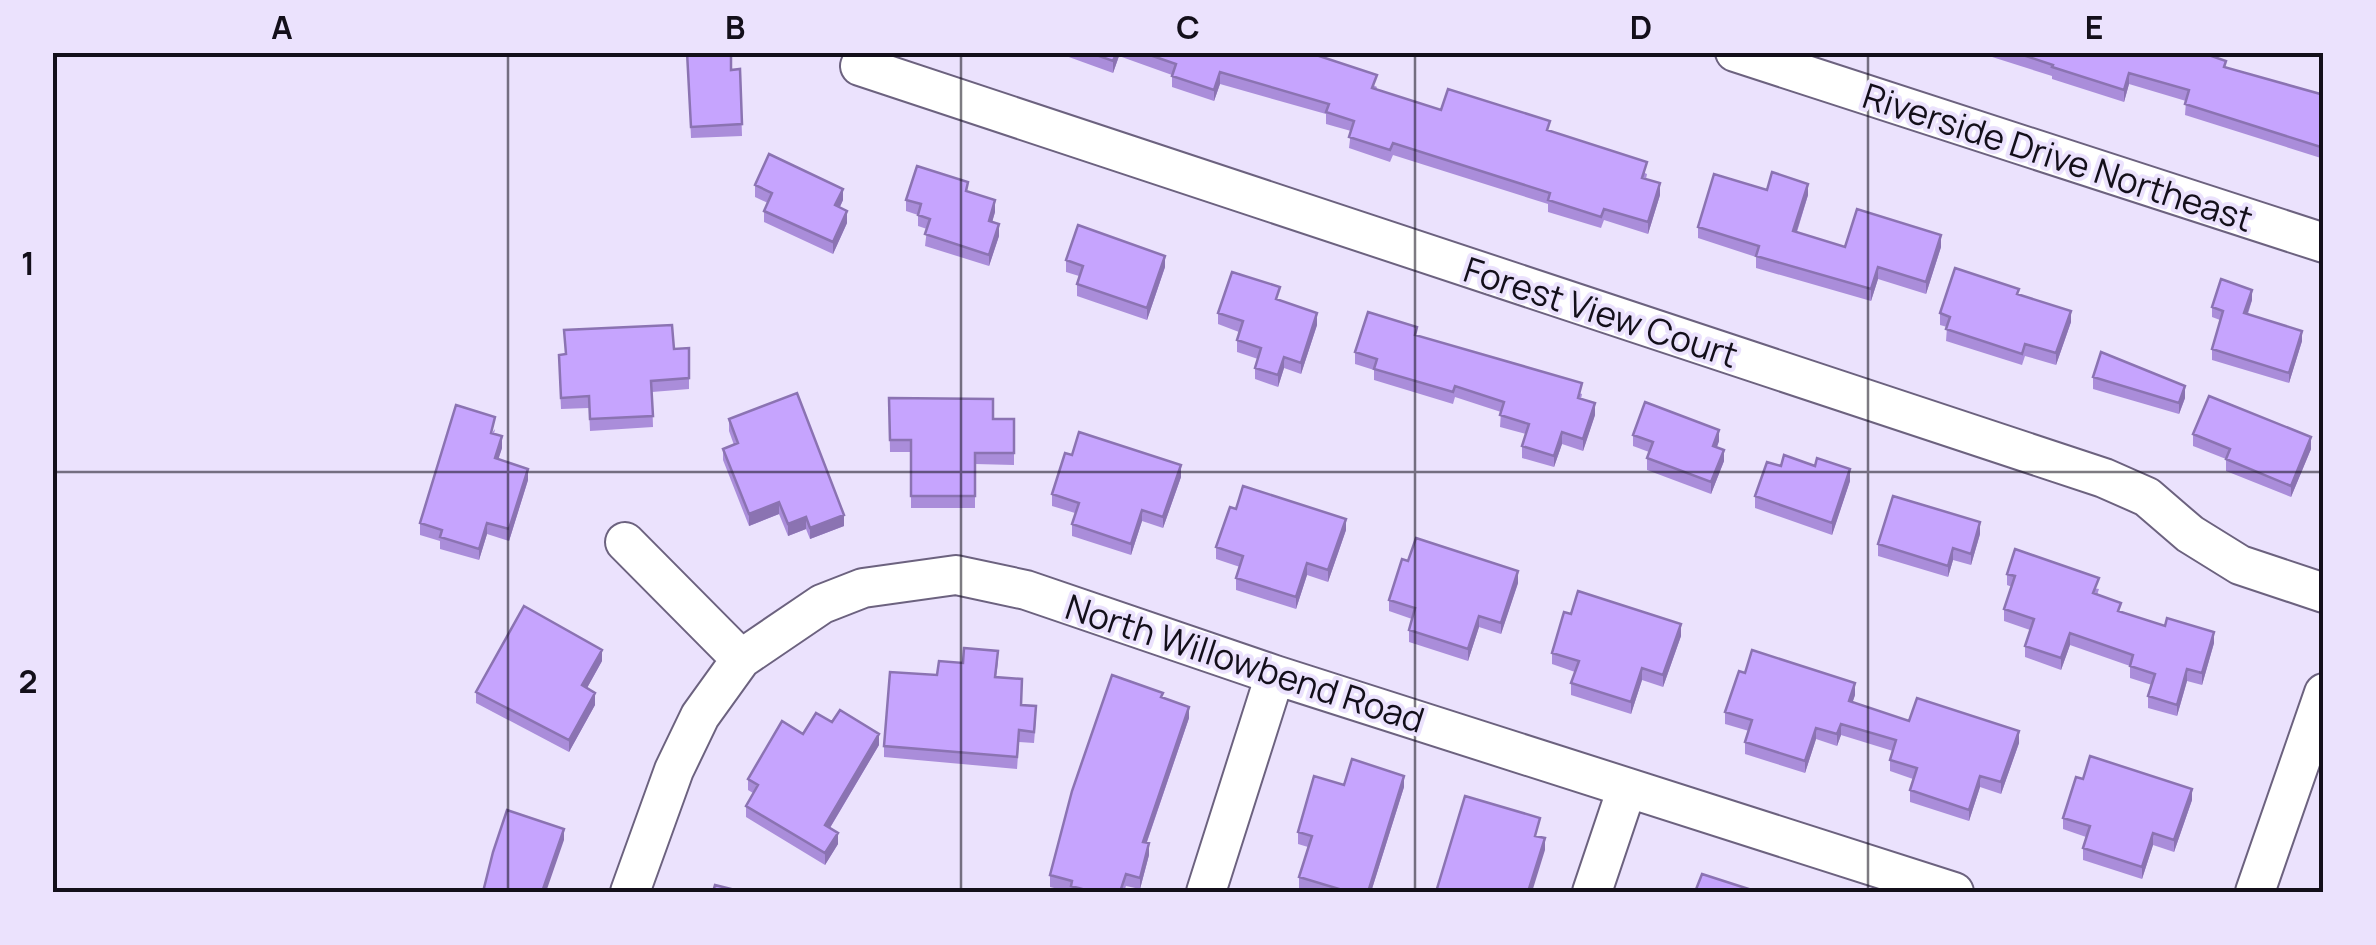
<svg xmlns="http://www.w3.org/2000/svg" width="2376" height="945" viewBox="0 0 2376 945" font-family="Manrope,sans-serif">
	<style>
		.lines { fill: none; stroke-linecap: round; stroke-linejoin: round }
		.minor-casing { stroke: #6c627f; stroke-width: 42 }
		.minor { stroke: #fff; stroke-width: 38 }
		.wall { fill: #aa8dda }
		.shaded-wall { fill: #8b73b2 }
		.building { fill: #c6a4fe; stroke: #8b73b2; stroke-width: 2.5 }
		.grid { fill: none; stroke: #130f1a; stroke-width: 2.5; stroke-opacity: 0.55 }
		.labels { text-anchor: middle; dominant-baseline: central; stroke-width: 8; stroke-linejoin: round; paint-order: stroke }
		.street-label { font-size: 35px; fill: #130f1a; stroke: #ebe2fd }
		.neatline { fill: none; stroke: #130f1a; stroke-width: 4 }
		.grid-label { font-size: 32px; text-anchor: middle; font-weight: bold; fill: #130f1a }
	</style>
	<rect width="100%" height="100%" fill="#ebe2fd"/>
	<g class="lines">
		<defs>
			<path id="minor" d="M1735 52 2324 243
				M860 66 2104 478 2147 497 2190 534 2240 565 2324 593
				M625 542 741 659
				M630 892 674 770 700 716 741 659 822 604 863 588 956 575 1026 590 1275 675 1954 892
				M1206 892 1275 675
				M1592 892 1627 788
				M2255 892 2324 693"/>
		</defs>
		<use href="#minor" class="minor-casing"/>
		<use href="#minor" class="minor"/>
	</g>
	<path class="wall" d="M687 52 731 70 740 69 742 136 691 138Z
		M1055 52H1307L1377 87 1376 89 1441 110 1550 131 1647 174 1646 179 1660 195 1648 234 1604 220 1601 228 1548 212V204L1393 155 1390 162 1349 148 1351 131 1326 124V114L1220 84 1214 101 1172 87V75L1119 56 1113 73Z
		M1989 52H2200L2226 67 2324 95V159L2185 115 2186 101 2129 84 2124 102 2052 79V76L1989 56Z
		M755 185 843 200 840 207 847 223 833 254 764 222V211L768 203 755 197Z
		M1767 190 1808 195 1797 232 1845 247H1941L1926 294 1878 279 1871 301 1756 268V257L1698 238V227Z
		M968 192 995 212 992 222 999 236 989 266 925 246 927 229 918 226V215L906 211V200Z
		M1066 260 1165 267 1147 320 1077 296V284L1079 276 1066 272Z
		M2019 295 2071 322 2056 365 2025 356 2022 365 1946 341 1947 327 1940 325V313Z
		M2252 300 2248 314 2302 341 2289 383 2212 360V349L2220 320 2212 317V307Z
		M1280 301 1317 325 1301 374 1284 368 1278 387 1255 379V368L1258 359 1237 352V340L1239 332 1218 324V313Z
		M1417 335 1582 394 1581 399 1595 415 1583 451 1562 444 1554 467 1522 458V446L1526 434 1500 427 1501 412 1455 397 1453 404 1374 380V370L1355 364V352Z
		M689 348V389L652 392 653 427 590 431 589 408 561 409 559 366 674 349Z
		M2093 377 2185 398 2179 414 2093 389Z
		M889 398 993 419H1014V465L975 464V508H911V452H890Z
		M729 419 844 526 810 539 806 529 788 536 779 514 749 526 723 460V449L734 445 729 431Z
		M495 429 494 434 502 448 498 459 528 480 509 541 487 534 479 560 440 549V541L420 535V523Z
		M2193 434 2311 449 2291 497 2226 471V459L2193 446Z
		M1633 435 1719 441 1717 447 1724 461 1711 494 1647 470V458L1649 452 1633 446Z
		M1781 466H1815L1850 481 1832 535 1755 508V496Z
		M1181 477 1163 528 1142 521 1131 555 1072 536V524L1075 513 1052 506V494Z
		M1346 530 1328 582 1307 575 1296 609 1236 590V578L1240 567 1216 559V547Z
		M1980 534 1971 565 1953 560 1948 577 1878 556V544Z
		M2007 574 2099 589 2097 595 2121 612 2214 643 2202 685 2187 681 2177 716 2148 708V696L2152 685 2130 678V666L2070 645 2061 670 2025 657V646L2030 630 2004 621V609L2012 587 2007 585Z
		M1518 583 1501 634 1479 627 1468 661 1409 642V630L1412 619 1389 611V600Z
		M1681 636 1663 687 1642 680 1631 714 1571 695V683L1575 672 1552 664V653Z
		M602 661 587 688 595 705 569 752 476 703V692Z
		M998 662 996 677 1021 705 1036 718 1034 743 1019 742 1017 769 884 757V746L937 675 963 663Z
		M1855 695 1852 703 1909 721 2019 743 2001 794 1980 787 1969 821 1910 802V790L1913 779 1890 771V760L1893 751 1841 735 1837 746 1816 739 1805 773 1745 754V742L1749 731 1725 724V712Z
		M1163 698 1189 718 1147 842 1149 855 1140 889 1126 886 1124 892H1071L1050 887V875Z
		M832 722 879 745 830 828 838 844 825 865 746 817V806L753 793 748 790V779L803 734Z
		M1344 785 1404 787 1371 892H1311L1299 889V877L1308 847 1298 844V832Z
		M2192 800 2174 852 2153 845 2142 879 2083 860V848L2086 837 2063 829V818Z"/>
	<path class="shaded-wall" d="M1117 52H1119V56L1113 73V61Z
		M1220 72V84L1214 101V90Z
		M2129 73V84L2124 102V90Z
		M1660 183V195L1648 234V222Z
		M1808 184V195L1793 243V231Z
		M843 189V200L835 217V205Z
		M995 200V212L989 233V221Z
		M847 211V223L833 254V242Z
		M999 224V236L989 266V255Z
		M1941 235V247L1926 294V282Z
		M1165 256V267L1147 320V308Z
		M1878 267V279L1871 301V289Z
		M2252 290V300L2244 323V313Z
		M2071 311V322L2056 365V353Z
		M1317 313V325L1301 374V363Z
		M2302 331V341L2289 383V373Z
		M1284 357V368L1278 387V375Z
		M2185 386V398L2179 414V403Z
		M1595 403V415L1583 451V439Z
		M1719 430V441L1713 457V446Z
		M1562 432V444L1554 467V456Z
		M502 436V448L495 470V458Z
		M2311 437V449L2291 497V486Z
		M1724 450V461L1711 494V482Z
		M1181 465V477L1163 528V517Z
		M528 469V480L509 541V529Z
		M1850 469V481L1832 535V523Z
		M779 502V514L749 526V514Z
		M1142 510V521L1131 555V544Z
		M844 515V526L810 539V528Z
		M806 517V529L788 536V524Z
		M1346 519V530L1328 582V570Z
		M1980 522V534L1971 565V554Z
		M487 523V534L479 560V549Z
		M1953 548V560L1948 577V566Z
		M1307 563V575L1296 609V597Z
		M1518 571V583L1501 634V623Z
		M1479 616V627L1468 661V649Z
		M1681 624V636L1663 687V675Z
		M2214 632V643L2202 685V673Z
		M2070 633V645L2061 670V658Z
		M602 650V661L582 697V685Z
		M1642 668V680L1631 714V702Z
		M2187 669V681L2177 716V705Z
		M1855 683V695L1849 713V701Z
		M595 693V705L569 752V740Z
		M1189 707V718L1143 853V842Z
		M1841 724V735L1837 746V734Z
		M1816 728V739L1805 773V761Z
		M2019 731V743L2001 794V782Z
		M879 734V745L825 836V825Z
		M1404 776V787L1371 892H1368Z
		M1980 776V787L1969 821V810Z
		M2192 789V800L2174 852V840Z
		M564 829V840L546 892H542Z
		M838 833V844L825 865V853Z
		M2153 833V845L2142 879V867Z
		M1545 838V850L1532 892H1528Z
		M1149 843V855L1140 889V878Z"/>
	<path class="building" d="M687 52H731V70L740 69 742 124 691 127Z
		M1088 52H1117L1113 61Z
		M1141 52H1307L1377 75 1372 88 1441 110 1448 89 1550 121 1547 130 1647 162 1642 178 1660 183 1648 222 1604 209 1601 217 1548 200 1550 193 1393 143 1390 150 1349 137 1354 121 1326 112 1329 104 1220 72 1214 90 1172 76 1176 64Z
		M2014 52H2200L2226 61 2224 67 2324 95V148L2185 104 2189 90 2129 73 2124 90 2052 67 2053 65Z
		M769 154 843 189 835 205 847 211 833 242 764 211 772 193 755 185Z
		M917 166 968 182 966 191 995 200 989 221 999 224 989 255 925 234 930 219 918 215 921 204 906 200Z
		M1772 172 1808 184 1793 231 1845 247 1857 209 1941 235 1926 282 1878 267 1871 289 1756 256 1759 246 1698 227 1714 174 1767 190Z
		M1078 225 1165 256 1147 308 1077 284 1083 266 1066 260Z
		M1955 268 2019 289 2017 294 2071 311 2056 353 2025 344 2022 354 1946 329 1950 317 1940 313Z
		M1232 272 1280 287 1276 299 1317 313 1301 363 1284 357 1278 375 1255 368 1261 348 1237 340 1243 321 1218 313Z
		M2221 279 2252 290 2244 313 2302 331 2289 373 2212 349 2223 311 2212 307Z
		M1368 312 1417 327 1415 335 1582 383 1578 398 1595 403 1583 439 1562 432 1554 456 1522 446 1529 424 1500 415 1504 402 1455 386 1453 392 1374 369 1377 359 1355 352Z
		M672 325 674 349 689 348V378L651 381 653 416 590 419 589 396 561 398 559 355 566 354 564 330Z
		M2101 352 2185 386 2179 403 2093 377Z
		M797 393 844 515 810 528 806 517 788 524 779 502 749 514 723 449 738 443 729 419Z
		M2209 396 2311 437 2291 486 2226 459 2230 449 2193 434Z
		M889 398 993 399V419H1014V453H975V496H911V440H890Z
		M1645 402 1719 430 1713 446 1724 450 1711 482 1647 458 1653 442 1633 435Z
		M456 405 495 417 491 433 502 436 495 458 528 469 509 529 487 523 479 549 440 537 442 530 420 523Z
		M1079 432 1181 465 1163 517 1142 510 1131 544 1072 524 1079 503 1052 494 1065 453 1072 455Z
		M1784 455 1815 466 1817 458 1850 469 1832 523 1755 496 1767 462 1781 466Z
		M1243 486 1346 519 1328 570 1307 563 1296 597 1236 578 1243 556 1216 547 1230 507 1236 509Z
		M1893 496 1980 522 1971 554 1953 548 1948 566 1878 544Z
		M1416 538 1518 571 1501 623 1479 616 1468 649 1409 630 1415 608 1389 600 1402 559 1408 561Z
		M2015 549 2099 578 2093 593 2121 603 2118 611 2165 626 2167 618 2214 632 2202 673 2187 669 2177 705 2148 696 2155 674 2130 666 2133 655 2070 633 2061 658 2025 646 2034 619 2004 609 2015 576 2007 574Z
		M1578 591 1681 624 1663 675 1642 668 1631 702 1571 683 1579 661 1552 653 1564 612 1571 614Z
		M524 606 602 650 582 685 595 693 569 740 476 692Z
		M964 648 998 651 995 677 1022 679 1021 705 1036 706 1034 732 1019 730 1017 757 884 746 890 672 937 675 939 661 963 663Z
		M1752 650 1855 683 1849 701 1909 721 1917 698 2019 731 2001 782 1980 776 1969 810 1910 790 1917 768 1890 760 1896 740 1841 724 1837 734 1816 728 1805 761 1745 742 1752 720 1725 712 1739 671 1745 673Z
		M1112 675 1163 693 1161 697 1189 707 1143 842 1149 843 1140 878 1126 874 1120 892H1093L1071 886 1072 881 1050 875 1072 791Z
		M840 710 879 734 825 825 838 833 825 853 746 806 758 785 748 779 782 721 803 734 816 713 832 722Z
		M2090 756 2192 789 2174 840 2153 833 2142 867 2083 848 2090 826 2063 818 2076 777 2083 779Z
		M1352 759 1404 776 1368 892H1349L1299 877 1312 836 1298 832 1314 776 1344 785Z
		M1465 796 1540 818 1535 836 1545 838 1528 892H1436Z
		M507 810 564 829 542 892H483L493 852Z
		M1702 874 1758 892H1695Z
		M715 885 743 892H713Z"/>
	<path class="grid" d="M508 52V892M961 52V892M1415 52V892M1868 52V892M52 472H2324"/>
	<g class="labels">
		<g class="street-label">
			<text transform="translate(2058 157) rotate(18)">Riverside Drive Northeast</text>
			<text transform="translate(1601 312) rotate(18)">Forest View Court</text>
			<text transform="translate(1245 663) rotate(18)">North Willowbend Road</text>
		</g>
	</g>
	<rect width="2376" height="945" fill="none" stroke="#ebe2fd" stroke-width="110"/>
	<rect x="55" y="55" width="2266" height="835" class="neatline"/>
	<g class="grid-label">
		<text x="282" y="39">A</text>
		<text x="735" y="39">B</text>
		<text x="1188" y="39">C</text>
		<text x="1641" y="39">D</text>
		<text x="2094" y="39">E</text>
		<text x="28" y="275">1</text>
		<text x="28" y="693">2</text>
	</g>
</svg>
